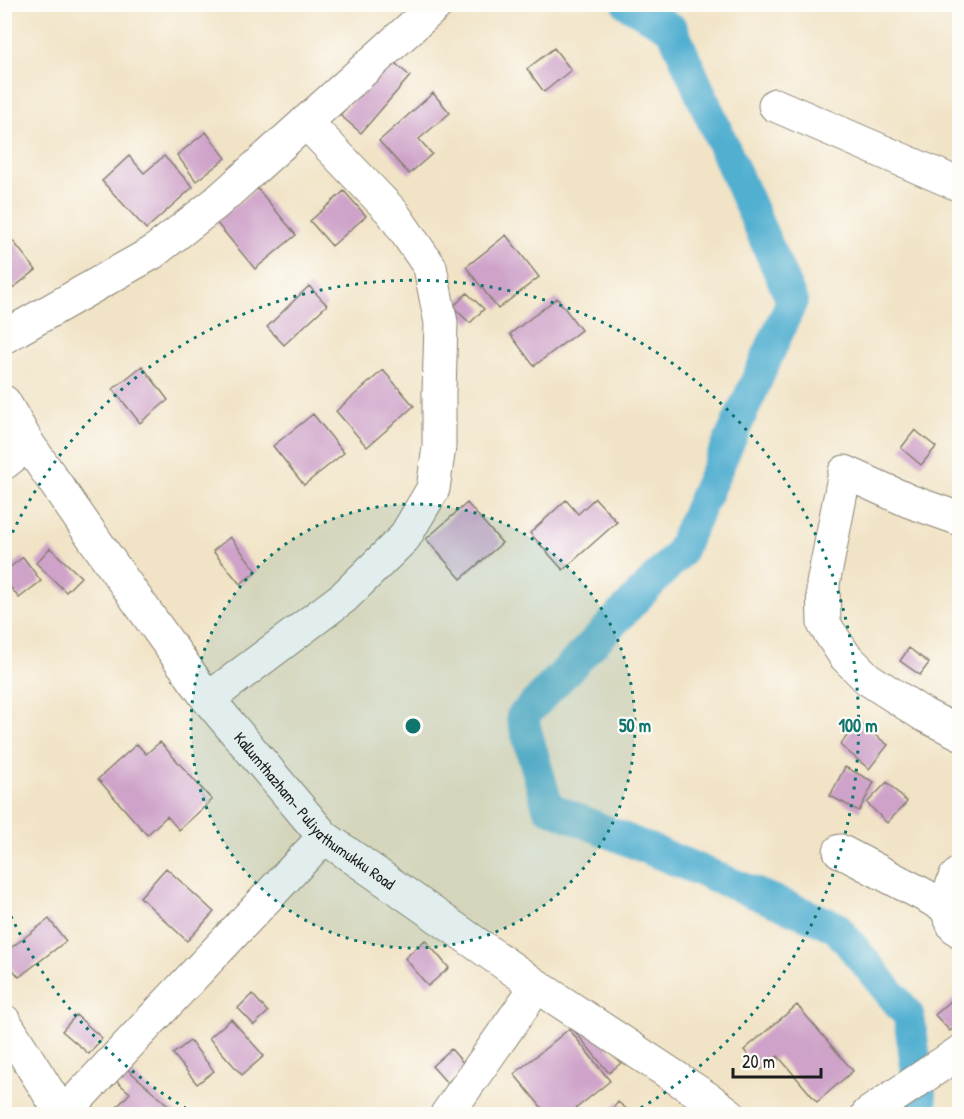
<svg xmlns="http://www.w3.org/2000/svg" width="964" height="1119" viewBox="0 0 964 1119" font-family="'Patrick Hand',sans-serif">
	<style>
		.lines { fill: none; stroke-linecap: round; stroke-linejoin: round }
		.canal { stroke: #51afd0; stroke-width: 32 }
		.building { fill: #cea2c9 }
		.minor-casing { stroke: #868071; stroke-width: 35 }
		.minor { stroke: #fff; stroke-width: 33 }
		.ring { fill: none; stroke: #0f766e; stroke-width: 3; stroke-dasharray: 3 6 }
		.labels { text-anchor: middle; dominant-baseline: central; stroke-width: 4.5; stroke-linejoin: round; paint-order: stroke }
		.street-label { font-size: 16px; fill: #1c1c1c; stroke: #fdfcf7 }
		.centre { fill: #0f766e; stroke: #fdfcf7; stroke-width: 3 }
		.ring-label { font-size: 18px; text-anchor: middle; font-weight: bold; fill: #0f766e; stroke: #fdfcf7; stroke-width: 4.5; stroke-linejoin: round; paint-order: stroke }
	</style>
	<rect width="100%" height="100%" fill="#fdfcf7"/>
	<filter id="ink" filterUnits="userSpaceOnUse"><feTurbulence type="fractalNoise" baseFrequency=".0167" numOctaves="2"/><feDisplacementMap in="SourceGraphic" scale="12" xChannelSelector="R" yChannelSelector="G"/><feConvolveMatrix kernelMatrix="1 2 1 2 8 2 1 2 1" color-interpolation-filters="sRGB"/></filter>
	<filter id="wash" filterUnits="userSpaceOnUse"><feTurbulence type="fractalNoise" baseFrequency=".008" numOctaves="4" result="noise"/><feDisplacementMap in="SourceGraphic" scale="24" xChannelSelector="R" yChannelSelector="G"/><feGaussianBlur stdDeviation="1.35" result="paint"/><feColorMatrix in="noise" values="0 0 0 0 0 0 0 0 0 0 0 0 0 0 0 0 0 1.4 0 .05"/><feComposite in="paint" operator="in"/></filter>
	<g filter="url(#wash)">
		<rect width="100%" height="100%" fill="#f1e3c6"/>
		<g class="lines">
			<path class="canal" d="M628 4 672 29 792 301 679 554 522 717 548 807 836 927 909 1016 923 1114"/>
		</g>
		<g id="blocks">
			<path class="building" d="M554 48 571 70 544 92 527 69Z
				M390 59 410 76 361 133 340 115Z
				M433 93 450 113 419 139 432 154 409 174 379 141Z
				M206 132 226 158 196 181 177 155Z
				M129 156 144 173 164 156 193 187 146 229 102 181Z
				M257 188 296 235 255 269 216 222Z
				M344 191 366 216 332 246 310 221Z
				M506 235 539 277 498 309 466 267Z
				M9 236 36 270 4 295V240Z
				M309 286 327 305 284 345 267 327Z
				M467 293 484 309 470 323 453 307Z
				M557 298 581 330 534 366 510 334Z
				M142 366 168 400 140 423 113 389Z
				M383 370 414 406 367 447 336 411Z
				M313 414 344 453 304 485 273 446Z
				M915 430 936 447 921 465 901 448Z
				M595 498 617 522 563 570 530 533 566 500 578 514Z
				M467 503 502 543 461 579 426 539Z
				M230 537 257 571 240 584 213 551Z
				M50 548 81 577 66 592 36 563Z
				M23 557 41 581 19 598 4 579V572Z
				M909 648 929 663 920 675 900 661Z
				M858 722 888 745 869 769 840 745Z
				M160 742 212 800 179 830 167 816 147 835 98 779 137 744 146 754Z
				M845 767 874 782 859 811 830 796Z
				M887 782 907 802 887 823 867 803Z
				M166 868 214 912 187 941 140 897Z
				M49 919 66 941 19 977 4 959V953Z
				M425 940 449 968 428 986 405 958Z
				M960 993V1023L950 1031 935 1015Z
				M252 994 268 1012 254 1025 238 1008Z
				M797 1005 853 1071 817 1102 778 1056 761 1070 744 1050Z
				M76 1015 102 1038 89 1054 62 1031Z
				M231 1019 264 1056 242 1075 209 1038Z
				M585 1019 621 1063 609 1073 573 1029Z
				M569 1029 610 1081 569 1114H547L514 1074Z
				M190 1041 214 1071 197 1084 173 1054Z
				M451 1049 466 1066 447 1083 432 1066Z
				M126 1068 177 1113 176 1114H123L116 1108 130 1093 115 1080Z
				M618 1102 633 1114H608Z"/>
		</g>
	</g>
	<g filter="url(#ink)">
		<use href="#blocks" fill-opacity="0" stroke="#868071" stroke-width="1.5"/>
		<g class="lines">
			<defs>
				<g id="minor">
					<path d="M775 105 960 185"/>
					<path d="M4 337 152 253 216 203 437 4"/>
					<path id="s1" d="M4 402 28 444 120 576 208 699 324 837 537 986 710 1100 729 1114"/>
					<path d="M4 463 28 444"/>
					<path d="M960 519 909 501 845 472 823 584 824 624 845 656 868 679 924 715 960 733"/>
					<path d="M208 699 344 597 404 538 433 489 439 447V393L441 323 430 267 392 212 306 122"/>
					<path d="M840 851 945 906"/>
					<path d="M960 873 955 878 945 906 954 926 960 931"/>
					<path d="M4 1021 62 1114"/>
					<path d="M63 1114 324 837"/>
					<path d="M447 1114 537 986"/>
					<path d="M868 1114 960 1052"/>
				</g>
			</defs>
			<use href="#minor" class="minor-casing"/>
			<use href="#minor" class="minor"/>
		</g>
	</g>
	<circle cx="413" cy="726" r="222" fill="#0f766e" fill-opacity=".12"/>
	<g class="ring">
		<circle cx="413" cy="726" r="222"/>
		<path d="M194 1113A445 445 0 0 1 5 903M5 549A445 445 0 1 1 632 1113"/>
	</g>
	<g class="labels">
		<g class="street-label">
			<text stroke="none"><textPath href="#s1" startOffset="516">Kallumthazham- Puliyathumukku Road</textPath></text>
		</g>
	</g>
	<circle cx="413" cy="726" r="9" class="centre"/>
	<g class="ring-label">
		<text x="635" y="732">50 m</text>
		<text x="858" y="732">100 m</text>
	</g>
	<rect width="964" height="1119" fill="none" stroke="#fdfcf7" stroke-width="24"/>
	<path d="M733 1068v9h88v-9" fill="none" stroke="#1c1c1c" stroke-width="3"/>
	<text x="742" y="1068" font-size="18" fill="#1c1c1c" stroke="#fdfcf7" stroke-width="4.5" paint-order="stroke">20 m</text>
</svg>
